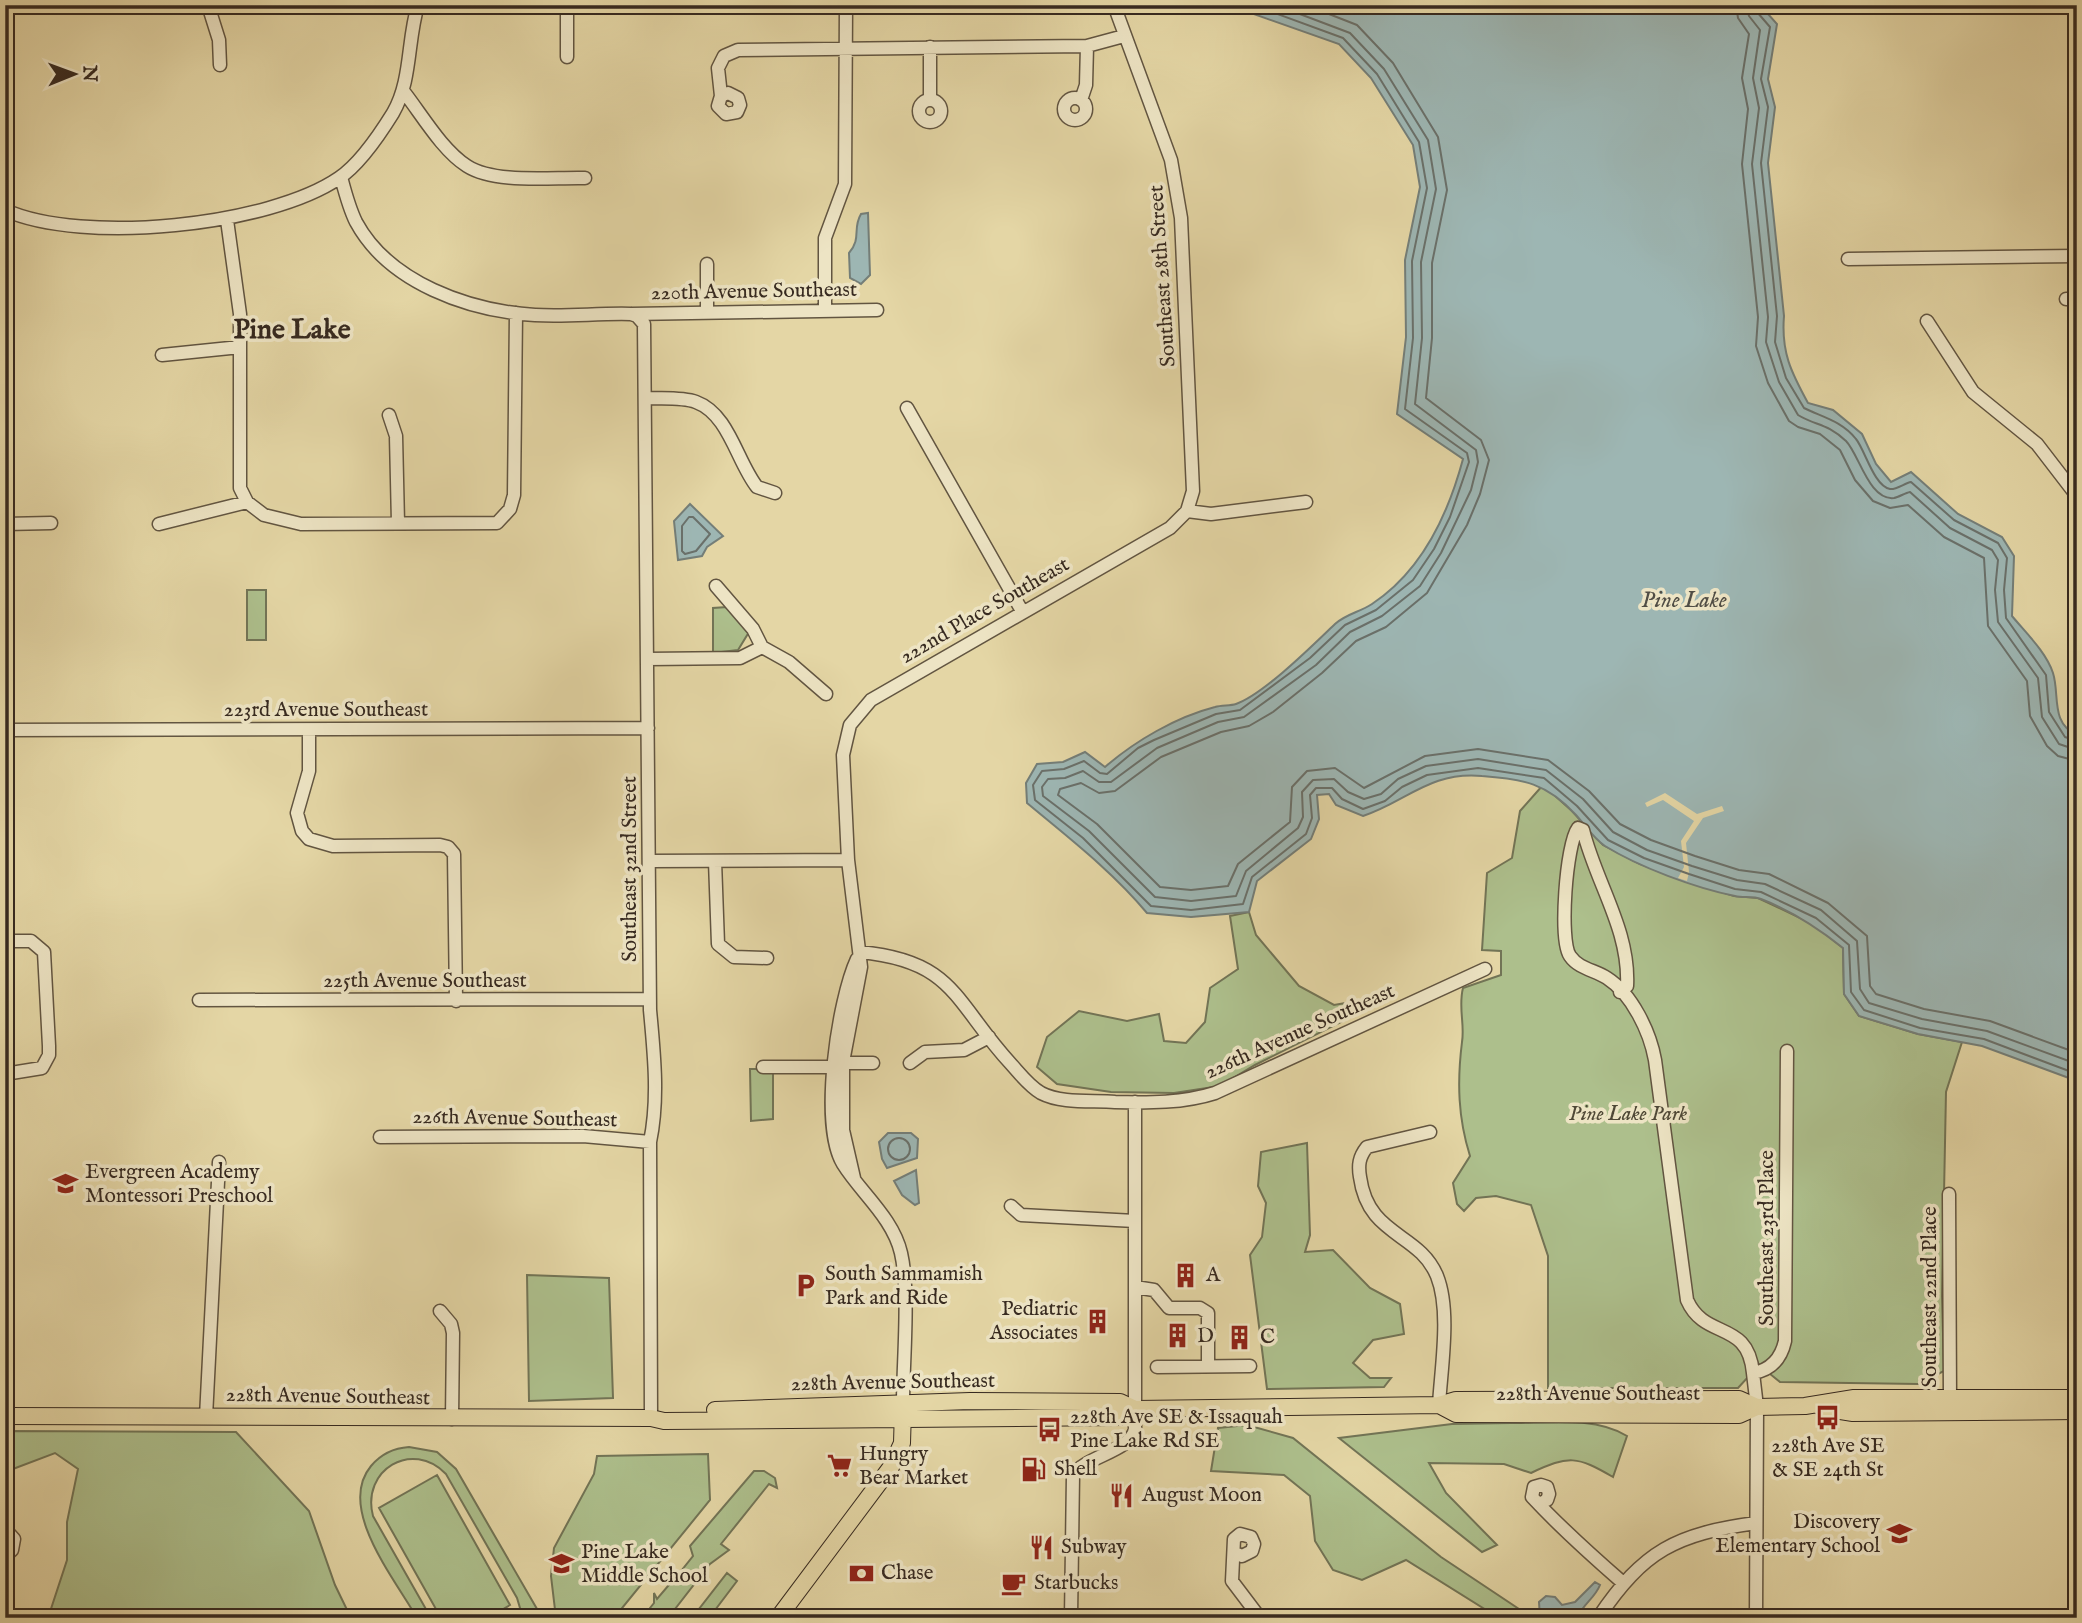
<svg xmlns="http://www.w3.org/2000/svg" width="2082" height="1623" viewBox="0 0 2082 1623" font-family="'IM FELL English',serif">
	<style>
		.green { fill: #adbf8c; stroke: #727456; stroke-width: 2 }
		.water { fill: #9db6b3; stroke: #747e78; stroke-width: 2 }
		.pier { fill: #e4d6a5 }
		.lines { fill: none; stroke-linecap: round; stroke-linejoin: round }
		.shore { stroke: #6a706a; stroke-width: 2 }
		.minor-casing { stroke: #625541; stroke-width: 15 }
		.major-casing { stroke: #372a20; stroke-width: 18 }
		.minor { stroke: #ede4c4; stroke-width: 12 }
		.major { stroke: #e4d6a5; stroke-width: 16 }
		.labels { text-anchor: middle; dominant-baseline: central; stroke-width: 7; stroke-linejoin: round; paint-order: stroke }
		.street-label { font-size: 21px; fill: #372a20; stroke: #ede4c4 }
		.park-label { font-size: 21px; font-style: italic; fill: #4f4836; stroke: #ede4c4 }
		.poi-label { font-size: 21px; fill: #372a20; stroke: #ede4c4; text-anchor: start }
		.water-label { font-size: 23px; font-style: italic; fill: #504d45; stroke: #ede4c4 }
		.district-label { font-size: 28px; font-weight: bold; fill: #372a20; stroke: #ede4c4 }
	</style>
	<rect width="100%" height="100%" fill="#e4d6a5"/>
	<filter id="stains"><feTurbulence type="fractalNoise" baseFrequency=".00286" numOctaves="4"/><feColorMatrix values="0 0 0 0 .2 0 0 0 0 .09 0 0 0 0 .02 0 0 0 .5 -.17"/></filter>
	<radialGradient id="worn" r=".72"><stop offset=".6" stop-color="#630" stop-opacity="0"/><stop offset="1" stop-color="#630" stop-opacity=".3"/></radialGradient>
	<path class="green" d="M247 590H266V640H247Z
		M727 607 749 632 738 650 713 653V608Z
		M1543 785 1572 811 1603 845 1640 864 1687 881 1734 896 1758 898 1813 924 1843 948 1844 994 1859 1016 1918 1034 1962 1042 1946 1092 1942 1296 1944 1371 1919 1384 1780 1382 1759 1365 1738 1388H1548V1256L1531 1205 1496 1196 1476 1198 1464 1211 1457 1204 1453 1183 1470 1156C1458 1118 1457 1082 1462 1042 1465 1024 1458 1007 1463 988L1501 975V951L1482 950 1487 873 1512 858 1520 811Z
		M1249 912 1256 935 1299 986 1334 1005 1368 999 1363 1011 1255 1065 1220 1086 1174 1093 1111 1092 1057 1084 1037 1067 1047 1037 1079 1011 1127 1021 1159 1014 1164 1041 1186 1043 1205 1022 1210 988 1238 969 1230 916Z
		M750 1069H773V1119L751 1121Z
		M1307 1143 1310 1235 1305 1252 1333 1250 1370 1288 1400 1304 1404 1334 1373 1340 1353 1363 1370 1378H1391L1384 1387 1267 1389 1250 1255 1262 1237 1266 1203 1258 1186 1261 1152Z
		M527 1275 609 1278 613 1398 529 1401Z
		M1511 1423C1547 1423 1595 1416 1627 1436L1613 1477C1577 1456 1569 1455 1531 1473L1504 1464 1429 1463 1446 1493 1497 1545 1482 1552 1339 1438 1452 1424Z
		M1247 1425 1293 1438 1441 1557 1525 1613 1518 1618H1499L1406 1560 1362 1580 1333 1570 1315 1541 1310 1496 1284 1475 1211 1471 1218 1428Z
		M5 1431 236 1432 309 1511 335 1585 351 1618H48L67 1560V1522L78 1469 55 1453 5 1472Z
		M409 1447 437 1452 456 1469 537 1609 535 1618H523L517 1598 446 1474C412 1439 361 1470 373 1516L431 1618H417C395 1579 336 1508 371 1466 381 1454 394 1448 409 1447Z
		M708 1454 710 1500 614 1618H556L551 1576 554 1548 594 1474 597 1456Z
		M754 1471H764L775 1478 777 1488 769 1484 721 1544 729 1550 710 1564 668 1618H642L654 1603V1593L657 1599 674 1579 671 1572 673 1570 677 1576 693 1556 690 1546Z
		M437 1475 510 1605 488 1618H441L379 1508Z
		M727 1573 737 1581 709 1618H692Z"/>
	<path class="water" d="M1245 5H1760L1777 24 1768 79 1775 107 1768 163 1784 316C1781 352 1791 372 1808 403L1833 410 1862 434 1876 464 1891 482 1911 472 1958 514 2002 537 2014 556 2012 616C2026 633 2046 652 2053 673 2060 695 2050 723 2077 735V1081L1982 1046 1918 1034 1859 1016 1844 994 1843 948C1818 928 1792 911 1761 899 1753 896 1743 898 1735 896 1695 888 1639 867 1605 846 1594 839 1585 825 1576 815 1547 783 1523 779 1482 776 1430 771 1406 802 1363 816L1336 805 1329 794 1317 795 1319 819 1311 839 1257 881 1249 912 1191 917 1147 913C1112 871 1069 838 1027 803L1026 783 1037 764 1063 762 1085 752 1105 767C1135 741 1176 717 1215 707 1222 705 1230 706 1236 704 1264 694 1313 645 1335 624 1346 614 1360 612 1372 604 1422 571 1448 515 1463 459L1397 414 1406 337 1405 260 1420 187 1413 145 1371 78 1339 44 1248 12Z
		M868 213 870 275 861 284 850 278 849 253C862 238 852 229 861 214Z
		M690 504 723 536 707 547 702 556 678 560 674 521Z
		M888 1133H911L918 1139 917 1158 887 1168 882 1159 879 1142Z
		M916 1170 919 1203 915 1205 902 1195 894 1181Z
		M1595 1582 1600 1585C1595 1598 1583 1604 1577 1618H1540L1539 1602 1546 1596 1555 1597 1562 1605 1575 1602Z"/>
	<path class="pier" d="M1665 793 1697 814 1722 806 1724 811 1703 818 1686 843 1689 872 1687 881 1678 878 1684 867 1681 841 1694 821 1663 800 1647 807 1645 803Z"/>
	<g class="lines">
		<path class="shore" d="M1253 5 1343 38 1377 74 1419 142 1427 188 1412 261 1413 338 1405 409 1467 453 1469 462 1450 517 1434 549 1413 580 1376 610 1345 625 1310 658 1240 710 1216 714 1154 740 1138 748 1107 774 1100 773 1084 761 1064 769 1042 771 1033 785 1035 800 1083 838 1151 906 1191 910 1243 904 1252 877 1306 834 1312 818 1310 795 1316 788H1332L1342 799 1363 809 1385 801 1402 787 1427 775 1478 768 1544 778 1577 806 1608 840 1644 858 1689 874 1735 889 1761 892 1816 918 1849 945 1851 992 1864 1010 1920 1028 1984 1039 2077 1074
			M1276 5 1350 33 1384 69 1428 140 1436 189 1421 262 1422 338 1415 404 1476 450 1478 462 1471 490 1441 553 1420 586 1382 616 1350 632 1316 665 1244 717 1218 722 1157 748 1111 782H1099L1083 771 1065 778 1048 779 1042 787 1043 796 1089 831 1155 897 1191 901 1236 896 1246 871 1298 828 1303 817 1302 792 1313 780 1334 779 1348 792 1364 799 1381 794 1398 779 1426 766 1478 759 1546 770 1583 799 1613 832 1647 850 1692 866 1737 880 1765 884 1821 910 1857 941 1860 989 1869 1003 1922 1019 1987 1031 2077 1064
			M1306 5 1357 25 1393 63 1438 137 1447 190 1432 263V338L1426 398 1481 440 1489 460 1480 494 1467 525 1427 593 1386 627 1356 641 1322 673 1273 712 1249 726 1221 732 1161 757 1115 791 1099 793 1081 783 1060 789 1058 795 1097 824 1160 887 1191 890 1228 886 1238 864 1290 822 1292 787 1307 771 1335 768 1364 788 1425 756 1478 749 1548 760 1589 791 1620 824 1651 840 1695 856 1739 870 1769 874 1828 903 1867 936 1870 986 1876 994 1924 1009 1990 1021 2077 1053
			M1736 5 1738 18 1749 34 1742 78 1748 109 1742 164 1758 317 1756 346 1768 383 1789 421 1798 427 1820 434 1840 450 1855 480 1873 501 1890 508 1908 505 1944 537 1984 558 1988 626 2027 681 2030 716 2047 746 2058 756 2077 761
			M1746 5 1749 16 1760 30 1753 78 1759 108 1752 164 1768 317 1766 342 1779 382 1798 415C1816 426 1827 423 1846 441 1859 454 1869 501 1894 498 1899 497 1905 493 1910 492L1950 528 1992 550 1998 560 1995 590 1998 622 2038 678 2042 717 2059 744 2077 750
			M1755 5 1757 12 1770 27 1761 79 1768 107 1761 163 1777 316 1775 342 1786 378 1804 408C1822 417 1842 421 1856 439 1865 450 1874 486 1890 489 1896 490 1905 483 1911 482L1954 520 1998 543 2007 558 2004 590 2006 618 2046 675 2049 712 2065 737 2077 741
			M689 517H693L710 534 696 551 685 554 682 551V526Z
			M888 1149a11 11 0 1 1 22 0a11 11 0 1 1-22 0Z"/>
		<defs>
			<path id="minor" d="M208 5 219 40 220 65
				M567 5V57
				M930 47V100
				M404 92C422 115 442 150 467 166 495 184 552 177 585 178
				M721 96 728 93 738 98 740 105 737 112 726 114 718 106 721 96 718 68 724 56 738 50 1087 46 1124 36
				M1064 109a11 11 0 1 1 22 0a11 11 0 1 1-22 0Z
				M1081 100 1086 85 1087 46
				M919 111a11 11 0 1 1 22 0a11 11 0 1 1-22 0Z
				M341 177C345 192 349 208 356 222 389 283 469 311 535 315 567 317 599 313 631 314L637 316 644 324 650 1010C654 1053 659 1099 650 1142L651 1418
				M5 210C83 245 269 226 339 178 360 164 380 134 393 113 412 80 407 41 418 5
				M227 220 240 314V488L247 502
				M1848 259 2077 256
				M2066 299H2077
				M825 309V238L845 184 846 5
				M707 311V264
				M632 314 877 310
				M1927 321 1973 392 2037 444 2077 496
				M162 355 240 347
				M647 398C662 399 682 397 696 402 729 414 737 462 757 487L775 493
				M907 408 1022 611
				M389 415 396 436 398 523
				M1187 511 1211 514 1306 502
				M5 524 51 523
				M159 524 247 502 264 515 301 524 497 523 510 509 514 495 516 313
				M716 586 753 629 762 647 789 662 826 694
				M648 659 740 658 762 647
				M5 730 648 728
				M309 730V771L297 813 302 831 309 839 333 846 440 845 448 847 454 854 456 1001
				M650 861 848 860
				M715 861 718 944 734 957 767 958
				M5 941H31L44 952 49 1046V1055L42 1068 5 1074
				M860 952C955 961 954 1002 1011 1064 1020 1074 1029 1086 1041 1093 1062 1104 1093 1100 1115 1102 1148 1103 1184 1103 1215 1093L1485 969
				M857 959C838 1000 819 1124 843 1164 861 1193 893 1218 901 1253 910 1292 903 1361 903 1403
				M1620 992 1627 986C1630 930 1596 883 1583 830L1578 828C1566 844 1559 940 1570 956 1579 969 1595 970 1607 978 1632 994 1650 1032 1655 1060L1687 1300C1705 1341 1748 1319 1753 1373
				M199 1000 650 999
				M843 1063H873
				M910 1063 925 1052 964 1050 989 1037
				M763 1067H833
				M1430 1132 1367 1147C1359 1157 1358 1165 1360 1177 1368 1237 1419 1232 1437 1276 1451 1311 1441 1368 1439 1405
				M380 1137 583 1136 650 1142
				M854 1178 843 1130V1062L861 967 848 860 843 755 850 725 871 700 1170 528 1187 511 1193 491 1181 218 1171 160 1114 5
				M1949 1194 1950 1400
				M1011 1206 1021 1215 1135 1221
				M1135 1287 1154 1290 1169 1308H1200L1208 1313V1366
				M440 1311 451 1324 453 1333 452 1419
				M1157 1367 1250 1366
				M206 1417 219 1162
				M1541 1503 1547 1500 1549 1494 1547 1487 1541 1485 1534 1487 1532 1497C1559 1526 1591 1555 1622 1582
				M5 1529 14 1539 12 1550 5 1556
				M1235 1553 1242 1556 1252 1551 1254 1544 1251 1537 1240 1534 1234 1539 1232 1581 1260 1618
				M1071 1618 1073 1475C1086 1456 1131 1451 1135 1429V1102
				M1598 1618C1644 1550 1676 1534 1756 1523
				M1756 1618 1757 1407 1753 1373C1771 1370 1781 1359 1785 1341L1787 1051"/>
			<path id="major" d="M1439 1405 1456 1414 1739 1415 1757 1407 1805 1406 1854 1398H2077
				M1822 1408 1853 1413 2077 1411
				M715 1410 970 1401 1120 1402 1135 1409 1439 1405 1456 1400 1739 1399 1757 1407
				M5 1416 651 1418 664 1421 1122 1417 1135 1409
				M778 1618 891 1467 902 1443 903 1409"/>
		</defs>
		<use href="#minor" class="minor-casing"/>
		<use href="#major" class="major-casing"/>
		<use href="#minor" class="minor"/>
		<use href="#major" class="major"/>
	</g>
	<defs>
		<symbol id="school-bare" viewBox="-9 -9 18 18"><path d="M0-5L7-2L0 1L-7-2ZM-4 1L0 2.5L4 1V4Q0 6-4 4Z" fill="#8f2418" stroke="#ede4c4" stroke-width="2.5" paint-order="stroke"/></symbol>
		<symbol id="building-bare" viewBox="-9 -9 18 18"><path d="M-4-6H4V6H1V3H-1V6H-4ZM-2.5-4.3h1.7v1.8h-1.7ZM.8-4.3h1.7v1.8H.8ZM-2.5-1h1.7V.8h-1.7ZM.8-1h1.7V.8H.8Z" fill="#8f2418" stroke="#ede4c4" stroke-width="2.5" paint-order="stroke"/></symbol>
		<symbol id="parking-bare" viewBox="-9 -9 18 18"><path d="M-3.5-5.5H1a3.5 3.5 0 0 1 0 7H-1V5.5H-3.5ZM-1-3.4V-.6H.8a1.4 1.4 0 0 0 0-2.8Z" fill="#8f2418" stroke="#ede4c4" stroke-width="2.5" paint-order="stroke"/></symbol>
		<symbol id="bus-bare" viewBox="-9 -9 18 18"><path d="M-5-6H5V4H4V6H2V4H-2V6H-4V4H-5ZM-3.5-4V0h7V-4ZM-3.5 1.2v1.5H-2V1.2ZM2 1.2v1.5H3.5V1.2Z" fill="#8f2418" stroke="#ede4c4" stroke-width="2.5" paint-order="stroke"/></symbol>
		<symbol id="supermarket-bare" viewBox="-9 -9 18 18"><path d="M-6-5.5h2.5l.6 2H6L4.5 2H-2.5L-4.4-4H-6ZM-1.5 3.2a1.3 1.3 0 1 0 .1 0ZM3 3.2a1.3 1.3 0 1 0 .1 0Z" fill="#8f2418" stroke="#ede4c4" stroke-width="2.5" paint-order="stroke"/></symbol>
		<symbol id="fuel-bare" viewBox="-9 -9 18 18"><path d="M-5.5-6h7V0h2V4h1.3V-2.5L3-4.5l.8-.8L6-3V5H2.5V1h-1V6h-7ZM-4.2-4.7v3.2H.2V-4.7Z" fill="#8f2418" stroke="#ede4c4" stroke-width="2.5" paint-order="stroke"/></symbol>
		<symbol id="restaurant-bare" viewBox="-9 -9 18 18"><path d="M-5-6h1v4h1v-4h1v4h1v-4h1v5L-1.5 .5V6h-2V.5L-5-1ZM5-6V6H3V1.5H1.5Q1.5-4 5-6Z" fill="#8f2418" stroke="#ede4c4" stroke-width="2.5" paint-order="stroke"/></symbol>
		<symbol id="bank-bare" viewBox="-9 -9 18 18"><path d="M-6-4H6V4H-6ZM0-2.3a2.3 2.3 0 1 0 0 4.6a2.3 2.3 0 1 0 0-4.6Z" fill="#8f2418" stroke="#ede4c4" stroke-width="2.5" paint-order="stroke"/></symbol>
		<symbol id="cafe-bare" viewBox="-9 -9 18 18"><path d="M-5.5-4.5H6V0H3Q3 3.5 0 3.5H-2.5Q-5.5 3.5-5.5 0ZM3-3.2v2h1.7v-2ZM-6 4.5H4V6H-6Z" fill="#8f2418" stroke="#ede4c4" stroke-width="2.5" paint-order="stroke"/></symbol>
	</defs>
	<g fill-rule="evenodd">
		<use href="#school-bare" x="48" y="1166" width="35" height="35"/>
		<use href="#building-bare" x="1168" y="1258" width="35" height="35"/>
		<use href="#parking-bare" x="788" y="1268" width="35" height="35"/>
		<use href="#building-bare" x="1080" y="1304" width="35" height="35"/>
		<use href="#building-bare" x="1160" y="1318" width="35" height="35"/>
		<use href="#building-bare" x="1222" y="1320" width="35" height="35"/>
		<use href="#bus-bare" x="1810" y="1400" width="35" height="35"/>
		<use href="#bus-bare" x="1032" y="1412" width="35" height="35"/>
		<use href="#supermarket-bare" x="822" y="1448" width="35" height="35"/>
		<use href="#fuel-bare" x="1016" y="1452" width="35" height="35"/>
		<use href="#restaurant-bare" x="1104" y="1478" width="35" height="35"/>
		<use href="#school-bare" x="1882" y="1516" width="35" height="35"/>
		<use href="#restaurant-bare" x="1024" y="1530" width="35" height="35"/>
		<use href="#school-bare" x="544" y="1546" width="35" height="35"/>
		<use href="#bank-bare" x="844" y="1556" width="35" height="35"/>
		<use href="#cafe-bare" x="996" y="1566" width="35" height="35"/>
	</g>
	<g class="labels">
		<g class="street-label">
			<text transform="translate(1163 276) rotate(-94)">Southeast 28th Street</text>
			<text transform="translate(754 292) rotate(-1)">220th Avenue Southeast</text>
			<text transform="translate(985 611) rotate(-30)">222nd Place Southeast</text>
			<text x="326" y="710">223rd Avenue Southeast</text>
			<text transform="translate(630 869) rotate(-90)">Southeast 32nd Street</text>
			<text x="425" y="981">225th Avenue Southeast</text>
			<text transform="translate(1300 1032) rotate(-24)">226th Avenue Southeast</text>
			<text transform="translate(515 1119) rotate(1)">226th Avenue Southeast</text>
			<text transform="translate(1767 1238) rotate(-90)">Southeast 23rd Place</text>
			<text transform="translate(1930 1297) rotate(-90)">Southeast 22nd Place</text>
			<text transform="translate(893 1383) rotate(-1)">228th Avenue Southeast</text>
			<text x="1598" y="1394">228th Avenue Southeast</text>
			<text transform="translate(328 1397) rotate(1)">228th Avenue Southeast</text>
		</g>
		<g class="park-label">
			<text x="1628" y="1114">Pine Lake Park</text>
		</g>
		<g class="poi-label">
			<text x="85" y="1172">Evergreen Academy<tspan x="85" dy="24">Montessori Preschool</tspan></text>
			<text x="825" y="1274">South Sammamish<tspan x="825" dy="24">Park and Ride</tspan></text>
			<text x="1206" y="1275">A</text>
			<text x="1078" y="1309" text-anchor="end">Pediatric<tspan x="1078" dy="24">Associates</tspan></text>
			<text x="1197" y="1336">D</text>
			<text x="1260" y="1337">C</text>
			<text x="1070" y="1417">228th Ave SE &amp; Issaquah<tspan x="1070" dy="24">Pine Lake Rd SE</tspan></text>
			<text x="1828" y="1446" text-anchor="middle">228th Ave SE<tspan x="1828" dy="24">&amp; SE 24th St</tspan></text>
			<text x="859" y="1454">Hungry<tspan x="859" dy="24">Bear Market</tspan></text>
			<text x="1054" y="1469">Shell</text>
			<text x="1142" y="1495">August Moon</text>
			<text x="1880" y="1522" text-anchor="end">Discovery<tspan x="1880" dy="24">Elementary School</tspan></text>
			<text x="1061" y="1547">Subway</text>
			<text x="581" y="1552">Pine Lake<tspan x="581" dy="24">Middle School</tspan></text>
			<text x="881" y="1573">Chase</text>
			<text x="1034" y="1583">Starbucks</text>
		</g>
		<g class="water-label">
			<text x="1684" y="600">Pine Lake</text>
		</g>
		<g class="district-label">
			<text x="292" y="330">Pine Lake</text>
		</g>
	</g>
	<rect width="2082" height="1623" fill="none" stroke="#e4d6a5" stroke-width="28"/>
	<rect x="7" y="7" width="2068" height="1609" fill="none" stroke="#372a20" stroke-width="3.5"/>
	<rect x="14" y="14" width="2054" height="1595" fill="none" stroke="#372a20" stroke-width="2"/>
	<g transform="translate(74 74) rotate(89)" stroke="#ede4c4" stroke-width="5" paint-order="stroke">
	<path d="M0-5L12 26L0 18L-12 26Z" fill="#372a20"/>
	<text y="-10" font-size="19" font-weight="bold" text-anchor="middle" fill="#372a20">N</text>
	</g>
	<rect width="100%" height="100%" filter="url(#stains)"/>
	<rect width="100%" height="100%" fill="url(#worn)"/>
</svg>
